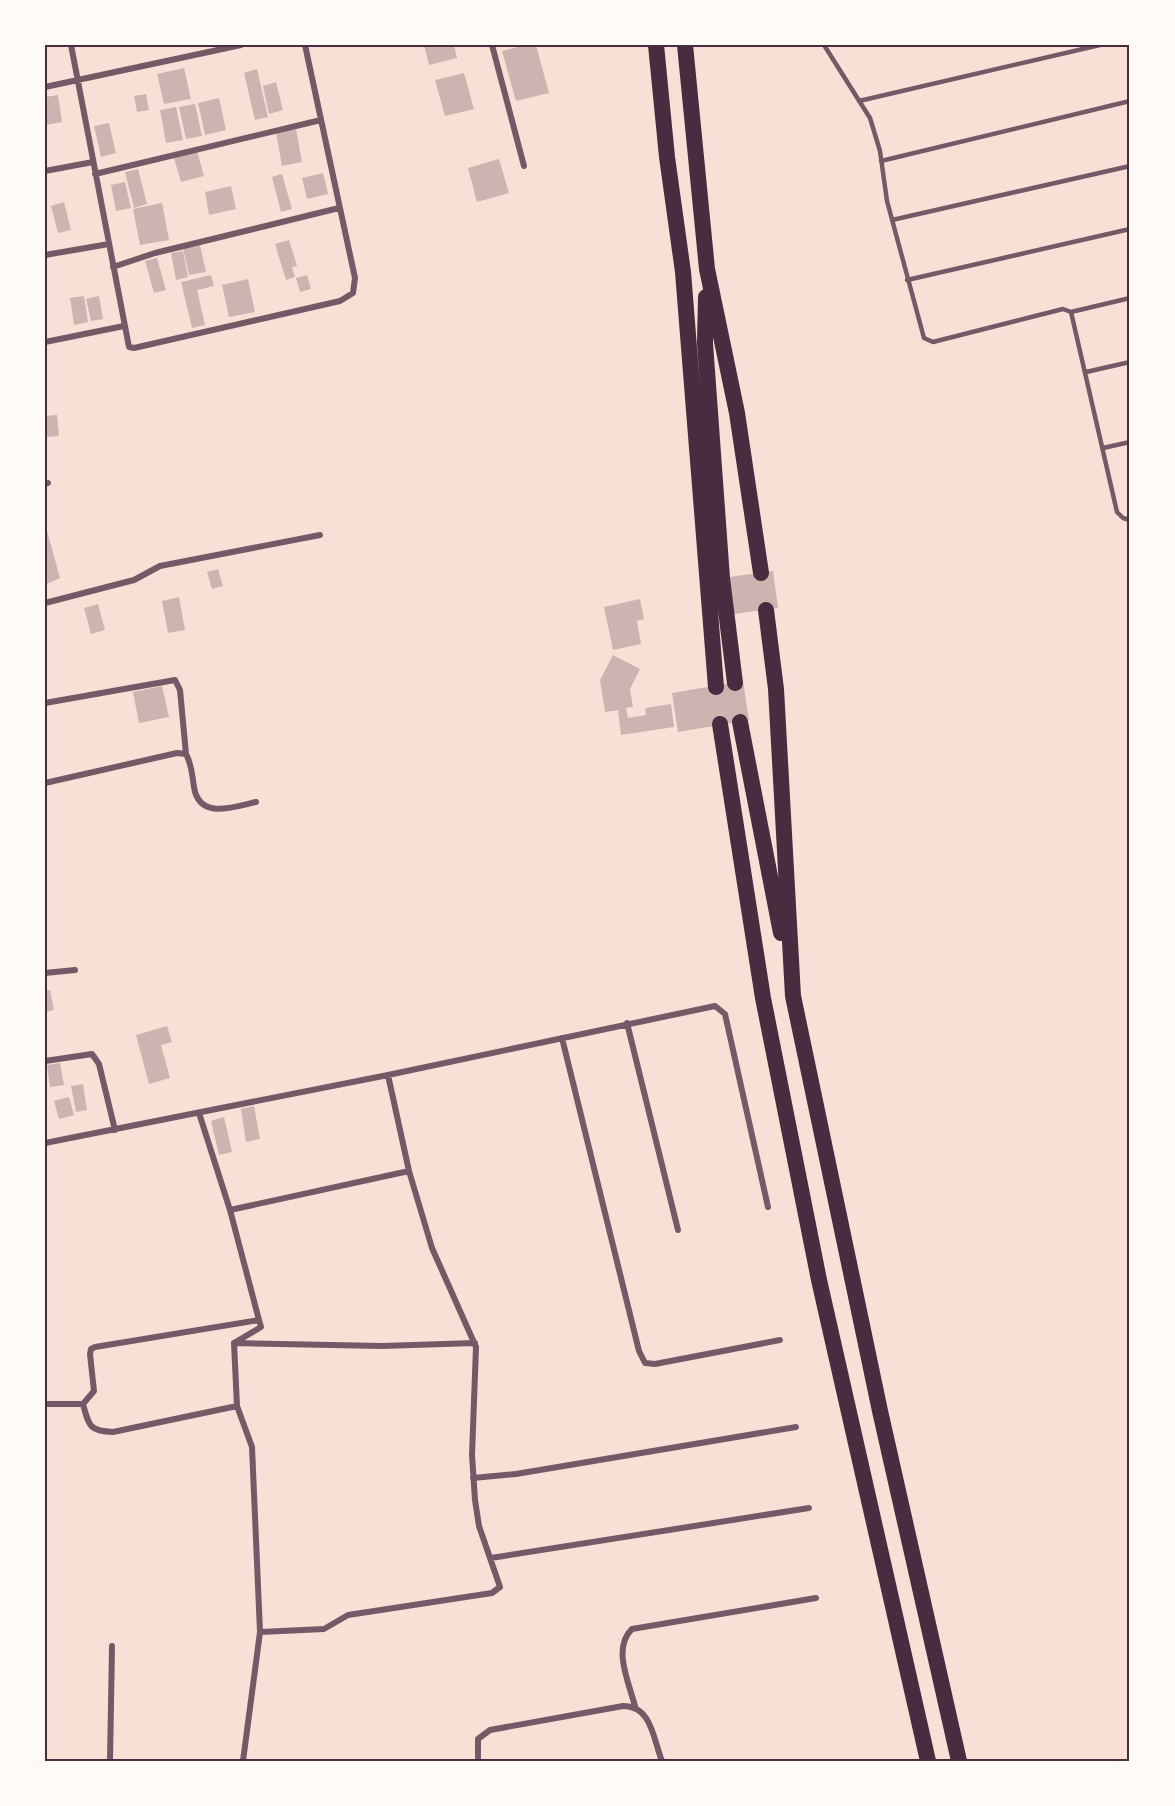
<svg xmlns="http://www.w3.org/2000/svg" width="1175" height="1806" viewBox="0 0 1175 1806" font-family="'Work Sans',sans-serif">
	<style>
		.building { fill: #ccb4b1 }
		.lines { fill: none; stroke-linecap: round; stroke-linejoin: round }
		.service { stroke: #755966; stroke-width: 4.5 }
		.minor { stroke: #755966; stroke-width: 6 }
		.motorway { stroke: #4a2c40; stroke-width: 16 }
		.neatline { fill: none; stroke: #4a2c40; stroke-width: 2 }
	</style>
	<rect width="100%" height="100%" fill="#f7e1d7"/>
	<path class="building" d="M424 45H454L457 58 429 65Z
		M525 45H536L549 93 516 101 502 51Z
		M184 68 191 99 164 104 157 74Z
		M257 69 268 117 255 120 244 73Z
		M464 73 474 109 445 116 435 80Z
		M276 82 283 110 269 114 263 86Z
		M146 94 149 110 137 112 134 96Z
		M58 95 62 122 45 125V97Z
		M219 98 226 130 205 135 198 103Z
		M195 104 202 136 186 139 179 107Z
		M176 107 183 140 166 143 160 110Z
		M109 123 116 153 101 157 94 126Z
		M296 129 302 162 282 166 276 132Z
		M197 151 204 176 181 182 174 158Z
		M499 159 509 193 477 202 468 168Z
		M138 169 147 204 134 208 125 172Z
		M323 173 328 194 307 199 302 178Z
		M282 174 292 209 281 212 272 177Z
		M125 182 131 208 116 211 111 185Z
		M231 186 236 209 209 215 205 192Z
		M64 202 71 230 58 233 51 206Z
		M162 203 169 240 140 245 133 209Z
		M289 240 297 266 292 267 295 277 286 280 275 244Z
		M200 245 206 272 189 275 183 248Z
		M183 251 188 277 176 280 171 253Z
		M157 258 166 290 154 293 145 261Z
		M211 275 214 286 197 290 205 325 192 328 181 282Z
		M307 275 311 289 300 292 296 278Z
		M248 279 255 312 229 317 222 285Z
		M84 296 88 322 74 325 70 298Z
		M99 296 103 319 91 321 86 299Z
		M57 415 59 436 45 437V416Z
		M46 527 60 578 47 584 45 580Z
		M218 569 223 586 212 589 207 572Z
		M773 571 778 608 734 614 729 577Z
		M179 597 185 630 168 633 162 601Z
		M640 599 644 619 637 621 641 644 613 650 604 607Z
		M98 604 105 630 91 634 84 608Z
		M613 655 640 669 630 689 633 707 626 708 628 718 646 715 645 708 671 704 674 727 621 735 618 710 605 712 600 680Z
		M743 681 749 720 678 732 672 693Z
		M162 686 169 717 139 723 133 692Z
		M50 990 54 1010 45 1012V991Z
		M167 1026 172 1042 161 1045 170 1078 149 1084 136 1035Z
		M60 1063 64 1085 50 1087 47 1065Z
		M83 1084 87 1110 76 1112 71 1086Z
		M69 1097 74 1115 59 1119 54 1101Z
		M254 1106 260 1139 246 1142 241 1109Z
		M224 1117 232 1152 219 1155 211 1121Z"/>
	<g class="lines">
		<path class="service" d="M824 45 870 118 880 151 887 201 924 338 933 342 1063 309 1071 312 1117 512 1123 518 1130 520
			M859 101 1100 45
			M881 161 1130 101
			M892 220 1130 166
			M907 280 1130 229
			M1071 312 1130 298
			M1086 372 1130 362
			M1103 448 1130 442"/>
		<path class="minor" d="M71 45 129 347 134 348 340 301 353 293 355 278 305 45
			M492 45 524 166
			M45 87 241 45
			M45 171 93 162
			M95 174 321 120
			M45 255 109 244
			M113 267 155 253 339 208
			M45 342 124 326
			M45 484 48 483
			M45 603 134 580 160 566 320 535
			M45 703 175 680 180 690 186 754
			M45 783 177 753 186 754C192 765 192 775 194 787 199 820 233 807 256 802
			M45 973 75 970
			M627 1023 678 1230
			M562 1038 639 1351 645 1363 655 1364 780 1340
			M45 1061 92 1054 99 1064 115 1130
			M199 1113 230 1210 259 1320
			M45 1143 388 1075 715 1006 725 1014 768 1207
			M230 1210 409 1171
			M234 1343 237 1406 252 1447 260 1632 243 1761
			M235 1343 382 1346 475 1343
			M45 1404H83L94 1391 90 1354 91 1349 95 1347 259 1320 261 1327 234 1343
			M83 1404C89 1426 89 1431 113 1432L237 1406
			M473 1478 516 1474 796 1427
			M491 1558 809 1508
			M260 1632 324 1629 348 1615 492 1593 500 1587 479 1526 475 1500 472 1455 476 1347 432 1248 409 1171 388 1075
			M635 1706C629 1683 612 1648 632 1629L816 1598
			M110 1761 112 1646
			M478 1761V1739L490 1730 623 1706C652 1706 653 1739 662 1761"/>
		<path class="motorway" d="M656 45 667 157 683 272 716 687
			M685 45 707 269 737 413 761 573
			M706 297 705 343 722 578 735 683
			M766 610 776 689 793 996 880 1411 959 1761
			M740 722 781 933
			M720 724 763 998 819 1280 928 1761"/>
	</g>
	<rect width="1175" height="1806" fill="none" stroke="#fffaf5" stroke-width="93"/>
	<rect x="46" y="46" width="1082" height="1714" class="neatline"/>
</svg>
